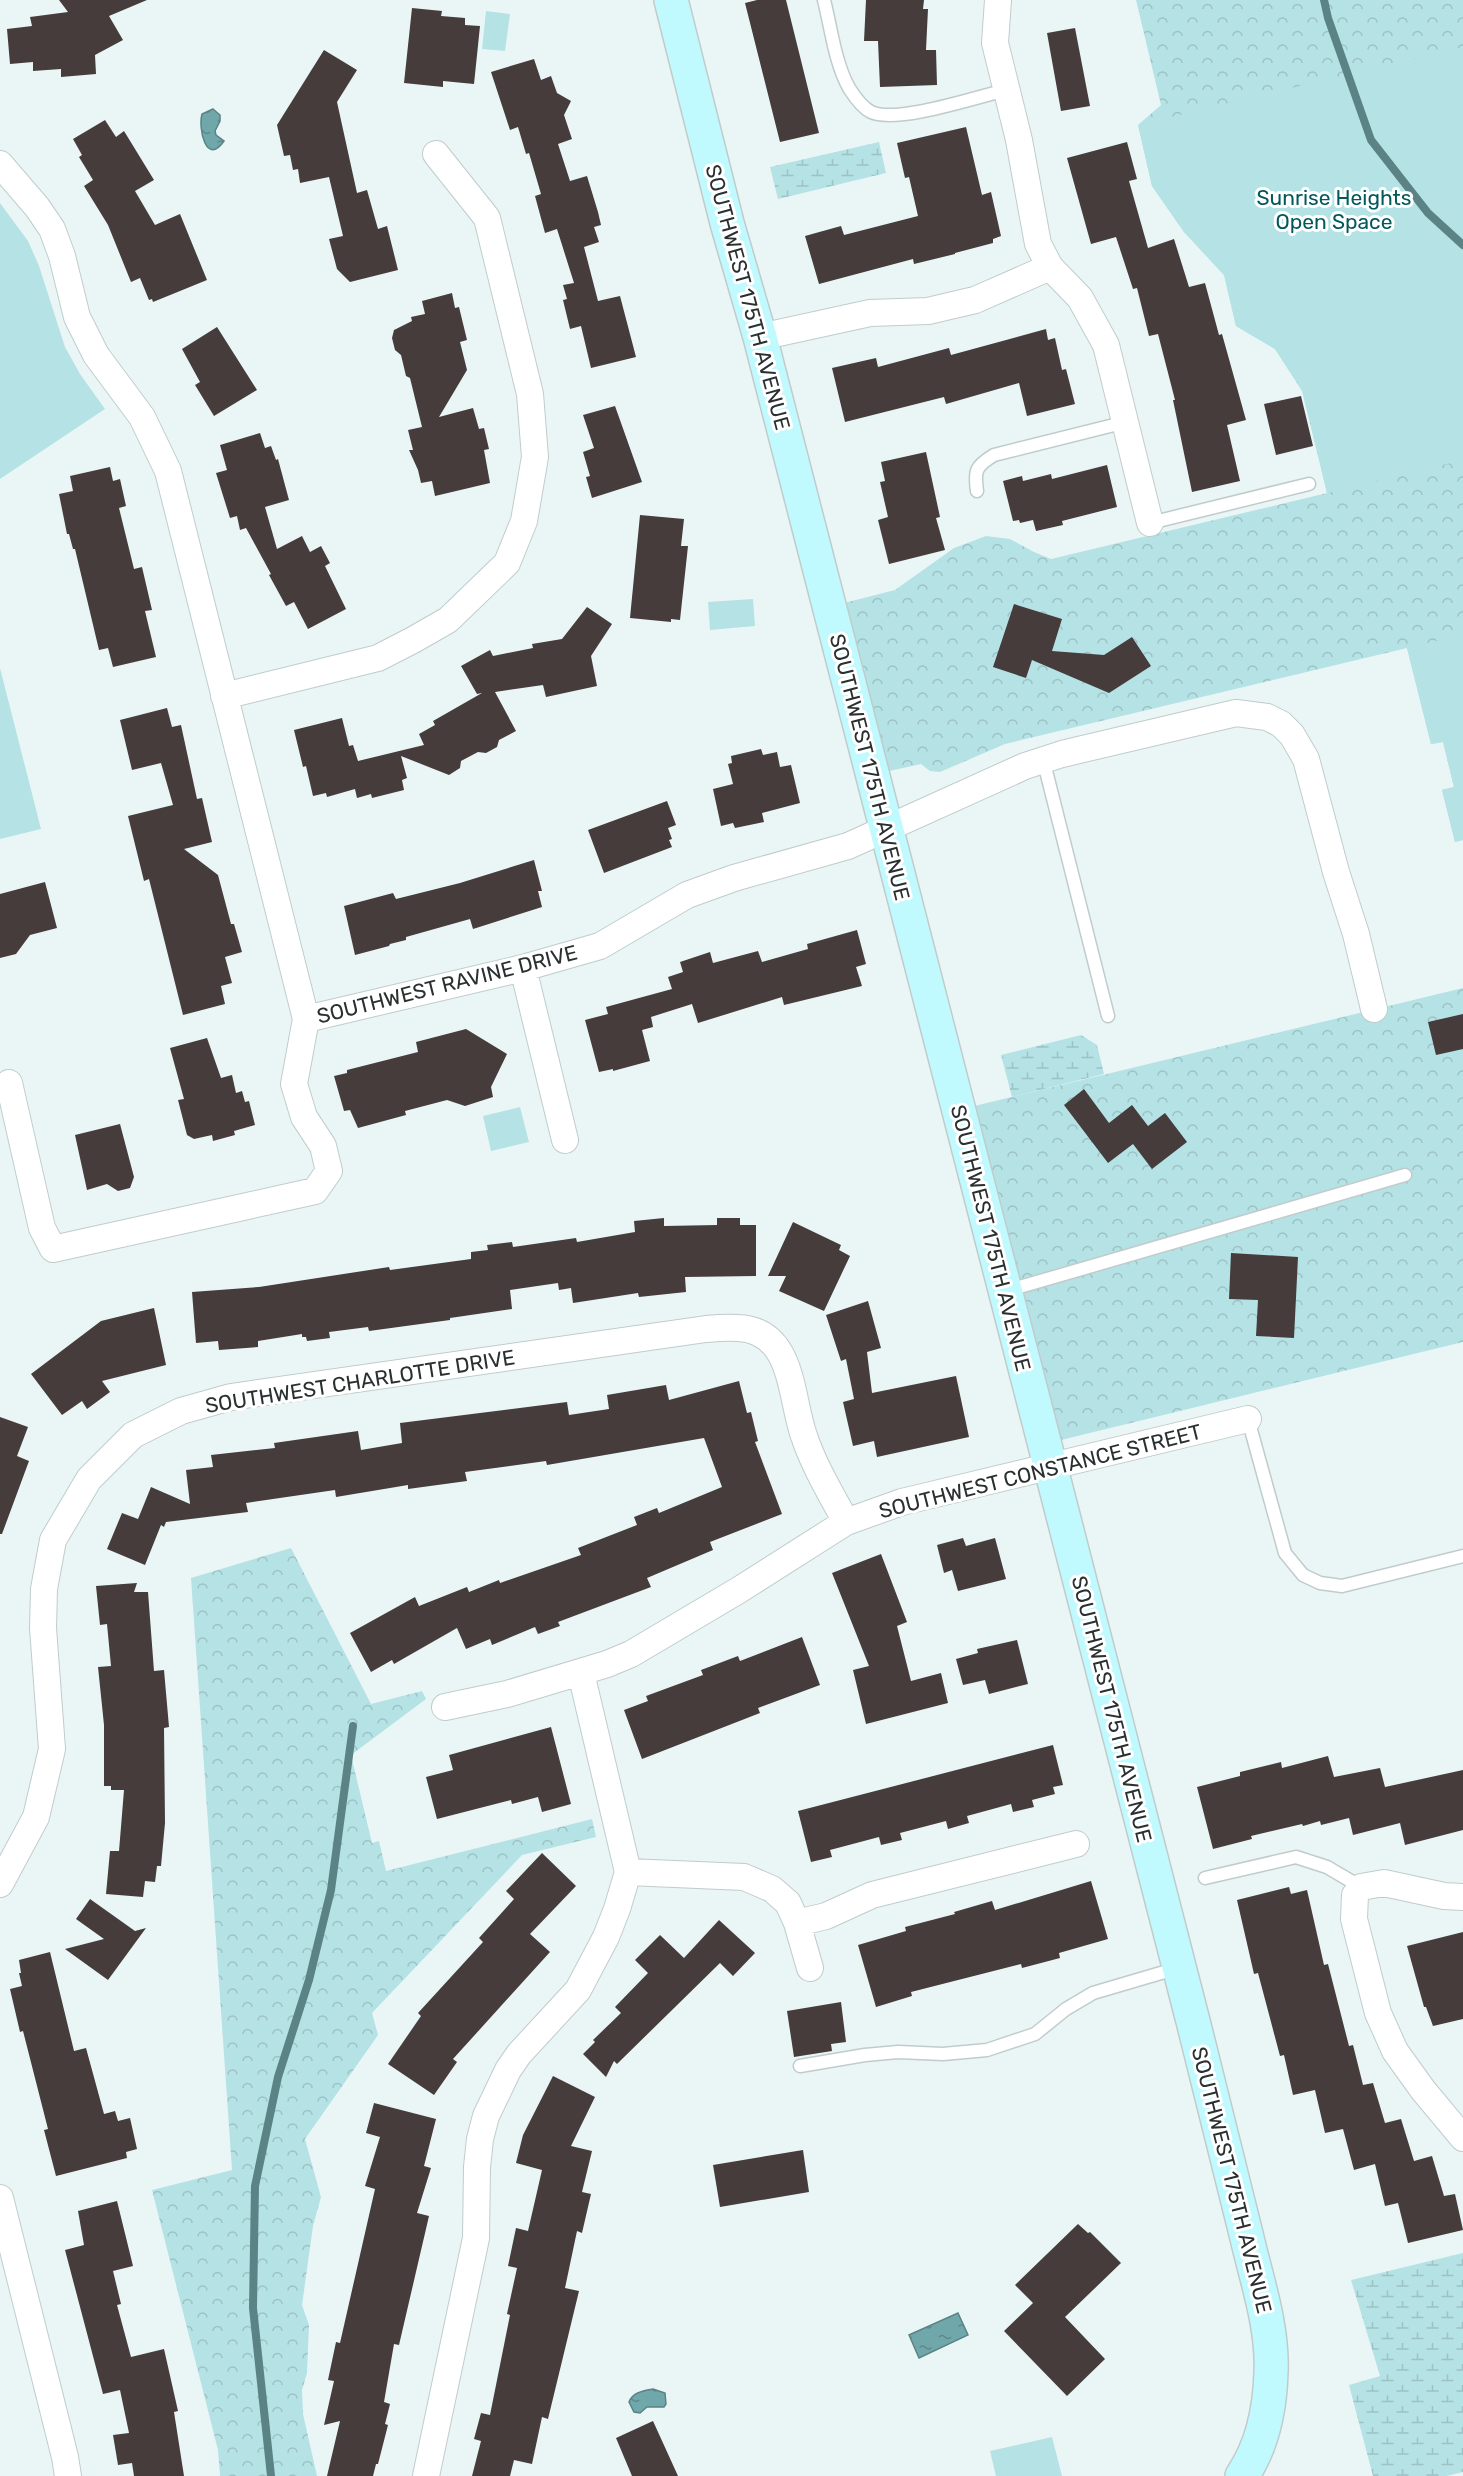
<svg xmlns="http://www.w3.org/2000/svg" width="1463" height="2476" viewBox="0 0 1463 2476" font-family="Rubik,sans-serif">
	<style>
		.forest { fill: url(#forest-crowns) }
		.wetland { fill: url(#wetland-marsh) }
		.park { fill: #b5e2e5 }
		.water { fill: url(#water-ripples); stroke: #5b8385; stroke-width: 1.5 }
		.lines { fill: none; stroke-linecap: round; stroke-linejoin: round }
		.stream { stroke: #5b8385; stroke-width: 8 }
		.building { fill: #453c3b }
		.lane-casing { stroke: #c0cccc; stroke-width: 15 }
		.street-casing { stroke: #c0cccc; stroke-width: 28 }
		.secondary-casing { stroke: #c0cccc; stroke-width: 36 }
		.lane { stroke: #fff; stroke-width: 12 }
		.street { stroke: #fff; stroke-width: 26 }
		.secondary { stroke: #c0fafe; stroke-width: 33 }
		.labels { text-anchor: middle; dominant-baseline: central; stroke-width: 6; stroke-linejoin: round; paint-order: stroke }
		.park-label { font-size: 21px; fill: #02585c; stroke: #fff }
		.street-label { font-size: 21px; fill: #2a2f2f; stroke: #fff }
	</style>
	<defs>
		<pattern id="forest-crowns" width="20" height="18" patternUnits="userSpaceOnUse" patternTransform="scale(1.5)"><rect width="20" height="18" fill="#b5e2e5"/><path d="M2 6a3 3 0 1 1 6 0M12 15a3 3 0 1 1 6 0" fill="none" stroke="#9cc2c5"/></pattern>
		<pattern id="wetland-marsh" width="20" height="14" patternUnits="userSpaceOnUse" patternTransform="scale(1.5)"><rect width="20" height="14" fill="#b5e2e5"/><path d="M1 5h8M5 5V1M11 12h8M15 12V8" fill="none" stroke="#9cc2c5"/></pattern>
		<pattern id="water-ripples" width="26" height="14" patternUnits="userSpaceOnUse" patternTransform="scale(1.5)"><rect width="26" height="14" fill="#70a7aa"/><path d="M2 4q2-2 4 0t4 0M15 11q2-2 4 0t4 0" fill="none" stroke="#5c888b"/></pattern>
	</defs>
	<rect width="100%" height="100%" fill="#eaf6f6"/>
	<path class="forest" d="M1136 0H1463V840L1455 842 1442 790 1454 787 1443 742 1431 744 1407 648 1005 744 940 772 930 771 921 764 885 772 844 603 895 590 954 548 986 536 1010 539 1034 552 1051 559 1327 493 1302 391 1275 349 1236 326 1224 275 1184 232 1152 186 1138 125 1161 105Z
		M1463 988V1342L1057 1441 970 1107Z
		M291 1548 371 1704 422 1691 426 1699 351 1755 372 1843 379 1841 386 1871 592 1819 596 1837 522 1855 372 2013 378 2035 305 2139 321 2197 313 2226 302 2305 309 2325 307 2373 302 2390 303 2414 317 2476H220L218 2450 152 2190 232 2170 191 1578Z"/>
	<path class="wetland" d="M879 142 886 173 778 199 770 167Z
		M1081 1035 1097 1045 1104 1074 1012 1097 1001 1055Z
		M1463 2253V2472L1447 2476H1373L1349 2385 1380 2376 1351 2280Z"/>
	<path class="park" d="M486 11 510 14 505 51 482 49Z
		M1463 47V460L1327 493 1303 391 1275 349 1236 326 1224 275 1184 232 1152 186 1138 125Z
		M0 203 28 241 39 266 65 347 80 374 105 409 0 479Z
		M753 599 755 626 710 630 708 602Z
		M1463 634V840L1455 842 1442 790 1454 787 1443 742 1431 744 1407 648Z
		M0 668 41 829 0 839Z
		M520 1107 529 1142 491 1151 483 1116Z
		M1052 2437 1062 2476H996L990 2451Z"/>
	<path class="water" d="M213 109 220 115V121L215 131 216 135 224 141C206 167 198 128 202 114Z
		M958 2313 968 2335 919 2358 909 2335Z
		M653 2389 665 2393 666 2404 664 2407H647L640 2413 634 2412 629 2402C633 2392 643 2391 653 2389Z"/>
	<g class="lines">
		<path class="stream" d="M1324 0 1328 18 1371 140 1428 213 1463 245
			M271 2476 253 2308 255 2186 278 2077 309 1980 331 1890 353 1726"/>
	</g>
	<path class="building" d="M59 0H147L109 16 123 40 95 55 96 74 61 77V69L33 71V62L10 64 7 29 32 26 30 17 68 12Z
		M757 0H786L819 133 780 142 745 3Z
		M866 0H924L923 9H928L926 50H936L937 85 880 87 878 41H864Z
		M412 8 442 11 441 16 465 18V25L480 26 474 84 443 81V87L404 83Z
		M1075 28 1090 106 1061 111 1047 33Z
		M324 50 357 70 337 102 357 193 367 190 378 229 387 226 398 270 350 282 337 269 329 239 343 236 329 177 300 183 298 169 293 170 290 155 284 156 277 125Z
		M534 59 541 80 551 76 557 93 571 101 564 115 572 139 558 144 570 181 587 176 598 212 601 225 594 227 599 242 584 247 598 301 620 296 636 357 591 368 581 326 570 329 563 300 567 299 563 285 574 283 557 229 545 233 535 196 541 194 529 153 526 154 518 127 510 130 491 72Z
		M105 120 116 137 124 131 154 180 135 191 155 225 180 214 207 280 153 302 152 299 149 300 140 278 131 282 108 225 84 186 93 180 79 157 82 155 73 139Z
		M966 127 982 195 991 192 1001 236 993 239V243L955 253V254L914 264 913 259 819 284 805 236 841 226 844 235 918 216 909 177 905 178 897 143Z
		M1127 142 1137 179 1129 181 1148 248 1174 239 1189 287 1205 283 1219 335 1222 334 1246 420 1227 425 1240 481 1192 492 1173 400H1175L1158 334 1149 336 1137 288 1133 289 1116 237 1091 244 1067 158Z
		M452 293 455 308 459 307 467 340 460 342 467 370 439 417 473 408 479 429 484 428 489 449 484 450 490 483 435 496 432 481 421 483 418 470 409 450H413L408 430 422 427 410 378 406 376 401 355 395 350 392 338 394 330 412 321 411 317 425 314 422 301Z
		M217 327 257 390 214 416 195 385 200 382 182 349Z
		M1046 329 1048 340 1055 338 1062 370 1066 369 1075 404 1027 416 1019 383 946 404 944 397 845 422 832 368 876 358 878 367 949 348 951 355Z
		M1301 396 1313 446 1276 455 1264 404Z
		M615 406 642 482 592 498 586 477 590 476 583 452 594 448 583 415Z
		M260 433 265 448 271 446 276 460 278 459 289 500 265 507 277 549 302 536 310 552 321 546 330 563 325 566 346 609 308 629 294 602 286 606 269 575 271 574 246 528 240 530 237 516 230 518 216 473 227 470 220 445Z
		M926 452 940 517 936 518 945 550 889 564 878 520 888 517 880 482 885 481 881 462Z
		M1107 465 1117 507 1062 521 1063 525 1036 531 1033 520 1020 523 1019 520 1013 521 1003 481 1022 476 1023 481 1051 474 1052 479Z
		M110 467 113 481 120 479 126 506 119 508 134 569 142 567 152 610 145 611 156 657 113 667 108 648 99 650 75 549H73L69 534H67L59 494 73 491 70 476Z
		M640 515 684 519 681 546H688L680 620 671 619V622L630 618Z
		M1014 604 1062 619 1052 651 1104 655 1132 637 1151 666 1109 693 1032 660 1026 678 993 667Z
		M587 607 612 624 591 656 597 686 546 697 543 685 495 692 516 731 499 740 497 747 486 753 478 752 461 761 460 768 449 775 401 756 407 778 402 780 404 790 372 798 371 794 357 798 355 789 327 797 326 793 313 796 306 766 303 767 294 730 342 718 349 746 353 745 358 761 424 745 419 734 435 725 433 721 482 693 477 694 461 666 490 650 493 656 533 648 532 644 562 639Z
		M167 708 172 727 181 725 197 799 202 798 212 842 184 849 218 875 231 924H234L242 952 225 957 232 983 221 986 225 1004 183 1015 149 879 144 881 128 816 173 805 161 763 132 770 120 720Z
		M761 749 763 755 777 752 780 767 791 765 800 803 762 813 764 822 735 828 733 823 721 826 713 789 733 784 728 764 732 763 731 756Z
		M667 801 676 825 668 828 672 839 669 840 672 847 604 873 588 830Z
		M534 860 542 891H538L542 907 473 929 470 919 406 937V940L390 944 389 946 355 955 344 906 393 893 396 899 460 883Z
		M45 882 57 928 30 935 16 954 0 958V894Z
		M857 930 866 964 856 967 862 986 784 1005 782 997 698 1023 692 1004 651 1017 653 1027 642 1030 650 1061 613 1071V1069L599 1072 585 1020 608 1014 606 1007 672 989 668 977 683 972 680 962 710 952 713 963 758 951 762 962 808 949 807 944Z
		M1463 1014V1049L1436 1055 1428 1022Z
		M466 1029 507 1054 491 1087 493 1097 465 1106 447 1100 405 1111 406 1115 358 1128 350 1110 344 1111 334 1076 347 1073V1070L418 1052 416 1042Z
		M207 1038 221 1078 232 1075 236 1093 242 1091 245 1102 249 1101 255 1125 234 1131 235 1135 213 1141 212 1135 194 1139 187 1135 178 1100 184 1099 170 1048Z
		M1084 1089 1109 1123 1132 1105 1148 1126 1165 1113 1187 1142 1152 1169 1133 1144 1108 1163 1064 1105Z
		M120 1124 134 1177 130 1188 118 1191 107 1184 87 1190 75 1135Z
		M664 1218V1226L717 1225V1218H740V1225H756V1276L685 1277 686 1292 639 1297 638 1293 573 1303 571 1288 559 1290 558 1283 510 1290 512 1309 450 1318V1320L369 1331 368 1327 329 1332 330 1338 307 1341 306 1337H302V1334L258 1341V1347L219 1350 218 1341 196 1343 192 1292 259 1287 389 1267 390 1270 471 1259V1252L488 1250 487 1245 512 1242 513 1247 576 1238 577 1242 635 1232 634 1221Z
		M793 1222 841 1245 839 1250 850 1256 824 1311 779 1291 786 1276H768Z
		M1231 1253 1298 1257 1294 1338 1256 1336 1258 1300 1229 1299Z
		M868 1301 881 1348 867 1352 872 1393 956 1376 969 1437 877 1457 874 1441 853 1446 843 1402 854 1399 846 1359 841 1361 826 1315Z
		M154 1308 166 1365 102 1381 110 1392 87 1409 82 1401 62 1415 31 1374 101 1321Z
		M739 1381 747 1413 751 1412 758 1441 755 1442 782 1514 710 1542 713 1550 647 1578 651 1587 558 1622 560 1626 538 1634 535 1627 492 1645 490 1639 466 1649 457 1628 394 1664 392 1660 371 1672 350 1633 415 1597 419 1606 467 1587 469 1592 499 1580 500 1583 581 1555 578 1548 637 1525 634 1517 657 1508 659 1513 722 1487 704 1438 547 1465 546 1461 465 1472 467 1481 408 1489V1485L336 1497 335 1490 246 1503 248 1512 166 1522 164 1527 161 1525 145 1565 107 1549 122 1513 138 1519 151 1487 190 1504 186 1470 213 1467 211 1455 275 1448 274 1443 358 1431 361 1450 402 1443 400 1423 567 1402 569 1415 609 1409 607 1395 666 1385 669 1400Z
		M0 1417 28 1427 17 1456 29 1461 2 1534H0Z
		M963 1538 966 1546 995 1538 1006 1579 958 1591 952 1570 944 1573 937 1545Z
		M881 1554 907 1622 897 1626 911 1681 941 1673 948 1703 866 1724 853 1670 869 1666 832 1573Z
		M137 1583 134 1592H148L154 1671 164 1670 169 1727 164 1728 165 1823 161 1866H157L155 1882 145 1881 143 1897 106 1894 110 1851H119L124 1790H111V1786H104V1725L98 1667 111 1666 107 1624 100 1625 96 1586Z
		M802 1637 820 1685 758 1708 760 1713 642 1759 624 1710 648 1701 646 1696 703 1675 701 1670 738 1656 740 1661Z
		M1017 1640 1028 1684 989 1694 985 1680 963 1685 956 1659 978 1653 977 1649Z
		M551 1727 571 1804 542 1812 538 1797 512 1804 511 1800 437 1819 426 1777 453 1770 449 1755Z
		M1053 1745 1063 1785 1053 1787 1055 1794 1032 1800 1034 1807 1013 1812 1011 1804 967 1816 969 1823 948 1829 946 1821 900 1833 902 1840 881 1845 879 1837 830 1850 832 1857 811 1862 798 1811Z
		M1328 1756 1334 1777 1380 1768 1385 1787 1463 1770V1830L1405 1845 1400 1823 1353 1835 1349 1818 1321 1825 1320 1821 1303 1826 1302 1824 1251 1836 1252 1839 1213 1849 1197 1787 1240 1776V1772L1281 1762 1282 1768Z
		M542 1853 576 1886 530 1934 550 1952 453 2059 457 2062 434 2095 388 2064 421 2016 418 2013 483 1942 479 1938 514 1899 506 1891Z
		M1091 1881 1108 1939 1059 1953 1060 1958 1022 1968 1021 1964 911 1992 912 1996 876 2007 858 1945 906 1931 905 1927 955 1914 954 1912 992 1901 995 1910Z
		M1289 1887 1291 1894 1307 1890 1324 1965 1328 1964 1349 2046 1353 2045 1363 2085 1373 2083 1385 2123 1401 2119 1414 2161 1432 2156 1444 2196 1455 2194 1463 2230 1408 2243 1398 2203 1385 2206 1375 2164 1354 2170 1343 2129 1325 2133 1315 2090 1293 2095 1284 2055 1280 2056 1258 1973 1254 1974 1237 1900Z
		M90 1899 135 1931 146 1928 108 1980 65 1949 104 1939 76 1919Z
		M719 1920 755 1953 733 1976 720 1963 617 2064 614 2061 606 2077 583 2054 595 2042 593 2040 621 2013 615 2007 648 1973 635 1960 660 1935 684 1958Z
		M1463 1932V2019L1433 2026 1426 2007H1424L1407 1946Z
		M50 1952 74 2051 86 2048 104 2114 115 2111 118 2121 130 2118 137 2149 126 2152 127 2158 56 2176 44 2130 48 2129 23 2031 20 2032 10 1989 22 1986 19 1973H21L19 1960Z
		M841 2002 846 2042 831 2044 832 2051 794 2057 787 2011Z
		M553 2076 595 2097 571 2146 592 2151 582 2192 591 2194 582 2233 577 2231 565 2288 579 2291 548 2419 542 2417 532 2464 514 2460 510 2476H472L481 2441 474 2439 481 2413 490 2415 510 2315 507 2314 517 2268 508 2266 516 2228 528 2231 542 2170 516 2163 523 2135Z
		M374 2103 436 2119 424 2166 431 2168 417 2213 429 2216 399 2345 394 2344 384 2402 390 2404 385 2424 388 2425 378 2464H376L373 2476H327L340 2421 324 2425 334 2381 328 2380 336 2342 340 2343 375 2189 365 2186 380 2137 366 2133Z
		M803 2150 809 2192 720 2207 713 2165Z
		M117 2201 133 2266 113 2271 121 2304 117 2305 131 2357 164 2349 178 2411 174 2412 184 2476H134L132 2463 118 2465 113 2435 129 2433 120 2390 103 2394 65 2250 84 2245 78 2211Z
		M1078 2224 1088 2233 1090 2232 1121 2263 1065 2317 1105 2359 1067 2396 1004 2331 1033 2303 1015 2285Z
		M653 2421 678 2476H632L616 2438Z"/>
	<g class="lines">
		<defs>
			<path id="lane" d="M824 0C831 28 835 63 849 88 854 96 863 108 871 112 896 124 977 97 1006 90
				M977 491C974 470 976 466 994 455L1126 422
				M1150 523 1309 484
				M1043 759 1108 1016
				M1006 1291 1405 1175
				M1248 1419 1285 1553 1303 1575 1320 1583 1342 1586 1463 1556
				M1205 1878 1296 1857 1327 1867 1361 1887
				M800 2066 865 2055 898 2052 943 2054 987 2050 1035 2034 1066 2009 1093 1993 1178 1968"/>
			<path id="street" d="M998 0 995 43 1019 140 1038 244 1050 267 1080 298 1106 345 1150 523
				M0 164 37 207 52 229 62 256 77 317 96 355 142 417 168 471 306 1019 294 1084 304 1117 323 1146 329 1171 315 1191 53 1249 42 1228 9 1083
				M760 337 870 313 928 311 975 300 1050 267
				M224 696 378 658 413 640 448 620 507 563 524 521 535 457 530 394 487 218 436 154
				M523 968 565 1140
				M306 1019 523 968 600 946 687 895 734 878 848 846 1025 766 1062 754 1236 713 1267 717 1281 724 1292 735 1306 759 1336 872 1356 934 1374 1009
				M445 1707 507 1694 607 1664 631 1654 739 1590 846 1522 902 1502 1248 1419
				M628 1872 744 1877 772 1889 788 1903 797 1923 810 1968
				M0 1884 36 1817 52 1749 43 1628 44 1589 53 1540 89 1479 133 1435 181 1411 231 1397 706 1329C716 1328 727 1327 738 1328 794 1330 790 1397 804 1436 814 1466 831 1494 846 1522
				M1463 1897 1444 1896 1384 1883 1361 1887 1355 1895 1354 1919 1378 2013 1395 2051 1423 2090 1463 2138
				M797 1923 826 1916 872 1895 1076 1844
				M0 2198 65 2457 68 2476
				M426 2476 476 2238 477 2167 480 2139 486 2116 508 2070 519 2054 578 1990 606 1937 617 1909 628 1872 581 1673"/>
			<path id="secondary" d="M671 0 727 223 760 337 1194 2025C1212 2096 1229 2167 1247 2238 1257 2281 1273 2327 1271 2372 1270 2409 1263 2445 1242 2476"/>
		</defs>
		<use href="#lane" class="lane-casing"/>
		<use href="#street" class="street-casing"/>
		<use href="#secondary" class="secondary-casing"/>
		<use href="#lane" class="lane"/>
		<use href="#street" class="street"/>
		<use href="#secondary" class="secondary"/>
	</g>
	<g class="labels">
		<g class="park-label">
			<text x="1334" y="197">Sunrise Heights<tspan x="1334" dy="24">Open Space</tspan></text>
		</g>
		<g class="street-label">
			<text transform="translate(748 297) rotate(75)">SOUTHWEST 175TH AVENUE</text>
			<text transform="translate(870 767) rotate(76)">SOUTHWEST 175TH AVENUE</text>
			<text transform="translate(447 984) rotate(-14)">SOUTHWEST RAVINE DRIVE</text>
			<text transform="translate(991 1238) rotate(76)">SOUTHWEST 175TH AVENUE</text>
			<text transform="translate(360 1381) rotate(-9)">SOUTHWEST CHARLOTTE DRIVE</text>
			<text transform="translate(1040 1471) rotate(-14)">SOUTHWEST CONSTANCE STREET</text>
			<text transform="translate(1112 1709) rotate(76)">SOUTHWEST 175TH AVENUE</text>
			<text transform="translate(1232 2180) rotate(76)">SOUTHWEST 175TH AVENUE</text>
		</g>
	</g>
</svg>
